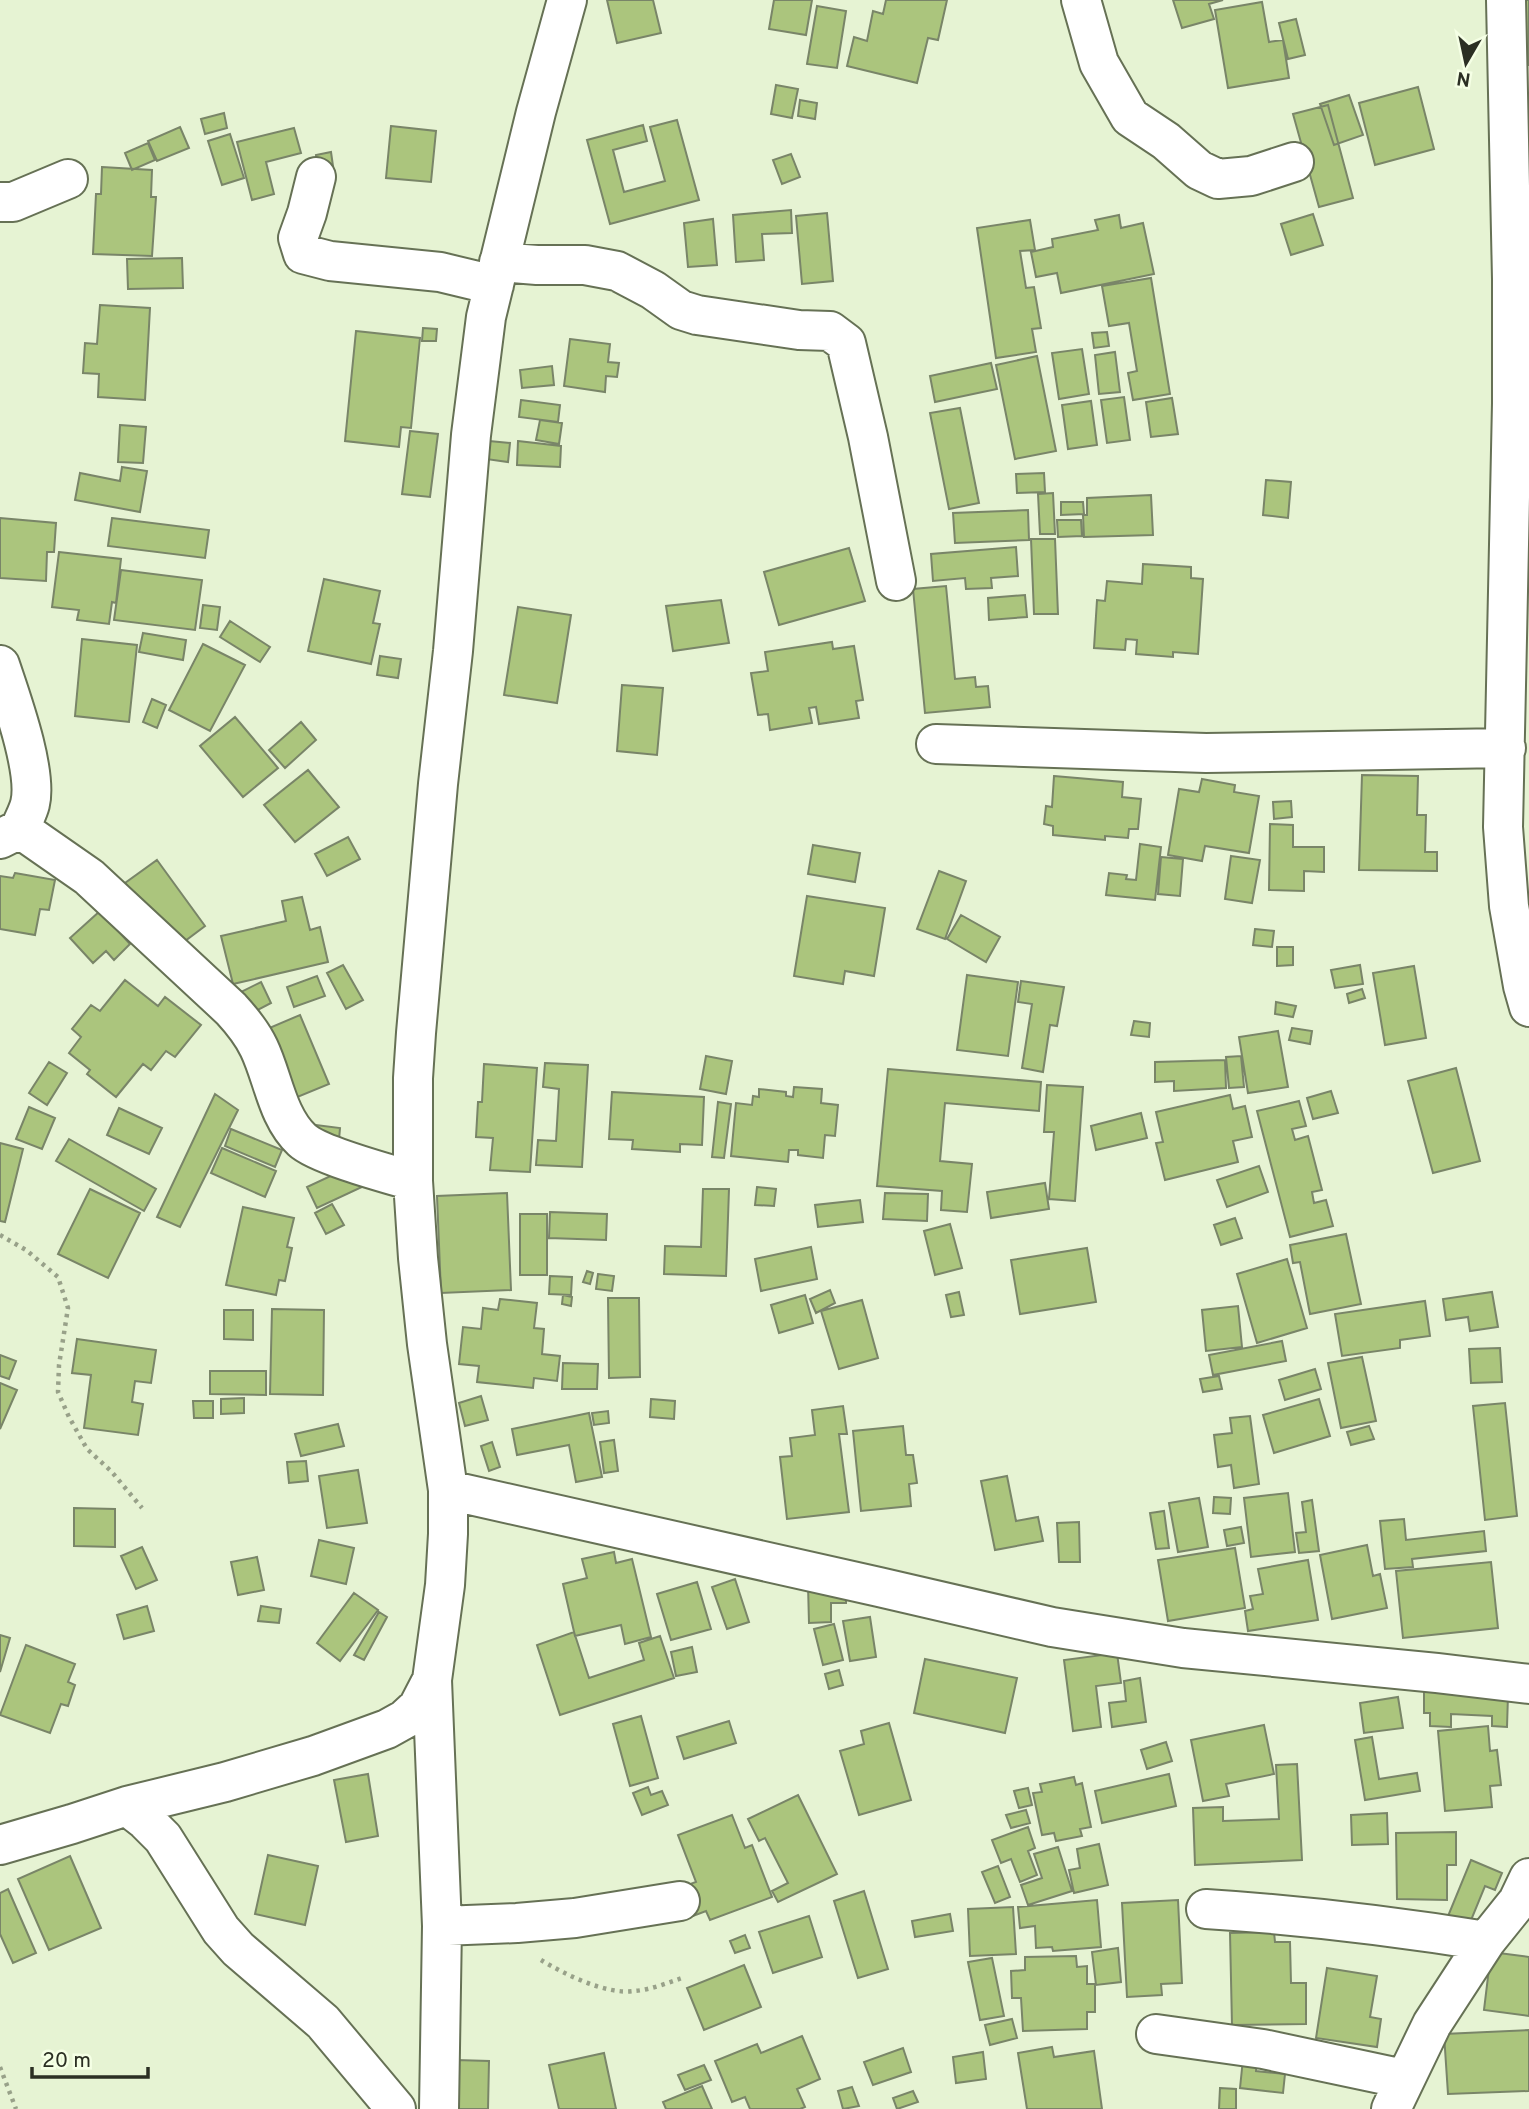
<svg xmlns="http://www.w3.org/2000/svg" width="1529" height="2109" viewBox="0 0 1529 2109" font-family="Overpass,sans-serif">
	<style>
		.building { fill: #abc57d; stroke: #798568; stroke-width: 2 }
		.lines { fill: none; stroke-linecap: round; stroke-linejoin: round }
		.street-casing { stroke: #667155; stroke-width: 42 }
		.path { stroke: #98a189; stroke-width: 4.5; stroke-dasharray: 3.5 5; stroke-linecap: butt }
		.street { stroke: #fff; stroke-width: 38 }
	</style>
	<rect width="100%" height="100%" fill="#e6f3d3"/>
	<path class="building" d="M607 0H653L661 33 617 43Z
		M774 0H812L806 35 769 29Z
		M886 0H947L938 40 928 38 917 83 847 66 854 37 867 41 873 11 883 14Z
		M1173 0H1223L1209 4 1214 19 1182 28Z
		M1521 0H1529V65L1515 64Z
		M1262 2 1269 42 1283 40 1289 78 1228 88 1215 10Z
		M817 6 846 11 837 68 807 64Z
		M1296 19 1305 55 1288 59 1279 23Z
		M776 85 798 89 792 118 771 114Z
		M1418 87 1434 149 1375 165 1359 103Z
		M1349 95 1363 135 1334 145 1320 104Z
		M800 100 817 103 815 119 798 116Z
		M1328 105 1353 198 1319 207 1293 114Z
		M224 113 227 128 205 134 201 119Z
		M677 120 699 200 610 224 587 140 643 125 647 141 613 150 624 192 665 181 650 127Z
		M391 126 436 131 431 182 386 178Z
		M180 127 189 148 157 161 148 141Z
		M294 128 301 153 266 162 274 194 252 200 237 142Z
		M230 134 244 178 222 185 208 141Z
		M148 143 155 160 132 170 125 153Z
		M331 152 333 166 318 169 316 155Z
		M791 154 800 177 782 184 773 160Z
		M102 167 152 170 151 197H156L152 256 93 254 96 194H101Z
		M791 210 792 233 762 234 764 260 736 262 733 215Z
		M827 213 833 281 802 284 796 216Z
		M1313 214 1323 245 1291 255 1281 224Z
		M1119 215 1121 228 1143 223 1154 274 1061 293 1057 273 1036 277 1031 252 1053 247 1052 239 1098 230 1095 220Z
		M713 219 717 265 688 267 684 223Z
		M1030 220 1035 250 1020 251 1026 288 1034 287 1041 328 1032 329 1036 352 996 358 977 228Z
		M182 258 183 288 128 289 127 259Z
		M1151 278 1170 394 1133 400 1128 373 1137 371 1129 323 1109 326 1102 286Z
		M100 305 150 308 145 400 98 397 99 374 83 373 85 343 97 344Z
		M423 328 437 329 436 341H422Z
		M356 331 420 338 411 428 401 427 399 447 345 441Z
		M1107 332 1109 346 1094 348 1092 333Z
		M570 339 610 344 608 362 619 363 617 377 606 376 605 392 564 386Z
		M1082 349 1089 394 1059 399 1052 353Z
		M1115 352 1120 392 1099 394 1095 355Z
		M1037 356 1056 451 1015 459 996 365Z
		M991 363 997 389 935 402 930 376Z
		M552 366 554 385 522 388 520 370Z
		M1124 397 1130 440 1107 443 1101 400Z
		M1172 398 1178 434 1151 437 1146 402Z
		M521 400 560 405 558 422 519 417Z
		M1091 401 1097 445 1068 449 1062 405Z
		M960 408 979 503 949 509 930 413Z
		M540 420 562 423 559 444 536 440Z
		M120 425 146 427 143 463 118 462Z
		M410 431 438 434 430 497 402 494Z
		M489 441 510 443 508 462 486 459Z
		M518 441 561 446 560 467 517 465Z
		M122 467 147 471 140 512 75 500 80 473 120 481Z
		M1044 473 1045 492 1017 493 1016 474Z
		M1266 480 1291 482 1288 518 1263 515Z
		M1053 493 1055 534H1040L1038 494Z
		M1151 495 1153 535 1084 537 1083 515H1087V498Z
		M1061 502H1083L1084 514 1061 515Z
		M1028 510 1029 540 955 543 953 513Z
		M0 518 56 523 54 552H47L46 581 0 578Z
		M112 518 209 530 205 558 108 546Z
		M1057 520H1081L1082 536 1058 537Z
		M1031 539H1055L1058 614H1034Z
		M1016 547 1018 576 991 578 992 588 966 589 965 578 933 581 931 554Z
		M849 548 865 601 779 625 764 572Z
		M59 552 121 559 116 603 112 602 109 624 77 620 79 610 52 607Z
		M1143 564 1191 567V578L1203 579 1198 654 1173 652V657L1136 654 1137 640 1126 639 1125 650 1094 648 1097 600 1105 601 1107 581 1142 584Z
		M121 570 202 580 195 630 114 620Z
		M324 579 380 591 373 623 380 624 371 664 308 651Z
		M946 586 955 679 975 677 976 687 988 686 990 707 925 713 913 589Z
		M1025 595 1027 617 989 620 988 598Z
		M721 600 729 643 673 651 666 606Z
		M203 605 220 607 217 630 200 628Z
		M518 607 571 615 557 703 504 695Z
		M230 621 270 647 260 662 220 637Z
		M143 633 186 640 183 660 139 652Z
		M82 639 137 645 129 722 75 716Z
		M832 642 833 649 854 646 863 700 856 701 859 718 819 724 816 707 809 708 812 723 770 730 768 714 758 715 751 673 768 671 765 652Z
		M203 644 245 665 210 731 169 710Z
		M380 656 401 659 398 678 377 675Z
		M622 685 663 688 657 755 617 751Z
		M152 699 166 705 157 728 143 722Z
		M235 717 278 768 243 797 200 746Z
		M301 722 316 740 285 768 269 750Z
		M308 770 339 807 295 842 264 805Z
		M1362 775 1418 776 1417 815H1426L1425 852H1437V871L1359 870Z
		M1054 776 1123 782 1122 797 1141 799 1138 829H1129L1128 838 1105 836V840L1053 835V826L1044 824 1046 806 1052 807Z
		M1202 779 1235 785 1234 792 1259 796 1249 853 1205 846 1202 861 1168 855 1179 789 1199 792Z
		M1291 801 1292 817 1274 819 1273 802Z
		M1270 824 1293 825V847H1324V872L1304 871V891L1269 890Z
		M348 837 360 859 327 876 315 854Z
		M1140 844 1161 847 1155 900 1106 895 1109 873 1127 875 1126 879 1136 880Z
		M813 845 860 853 855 882 808 874Z
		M1231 856 1260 860 1252 903 1225 899Z
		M1161 857 1183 859 1180 896 1158 894Z
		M157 860 205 926 173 950 125 883Z
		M939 871 966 881 945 939 917 929Z
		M15 873 55 880 49 910 40 909 35 935 0 929V876L13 878Z
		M807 896 885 908 874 976 845 971 843 984 794 976Z
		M302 897 310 930 320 927 328 962 233 984 221 936 286 921 282 901Z
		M100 911 130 944 114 960 106 951 93 963 70 938Z
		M961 915 1000 937 986 962 947 939Z
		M1255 929 1274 931 1272 947 1253 945Z
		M1277 947H1293V965L1277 966Z
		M343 965 363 1000 346 1009 327 973Z
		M1360 965 1363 984 1335 988 1331 970Z
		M1414 966 1426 1038 1385 1045 1373 973Z
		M967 975 1018 982 1008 1056 957 1050Z
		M317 976 325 996 294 1007 287 987Z
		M125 980 158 1006 165 997 201 1025 175 1057 166 1051 151 1070 143 1064 116 1097 87 1074 90 1070 69 1053 81 1037 72 1029 91 1005 100 1011Z
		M1021 981 1064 987 1057 1026 1050 1025 1043 1072 1022 1068 1032 1004 1018 1002Z
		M261 982 271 1003 244 1017 233 996Z
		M1362 989 1365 998 1349 1003 1347 994Z
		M1276 1002 1296 1006 1293 1017 1275 1014Z
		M300 1015 329 1084 295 1098 267 1029Z
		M1134 1021 1150 1023 1149 1037 1131 1035Z
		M1292 1028 1312 1031 1310 1044 1289 1040Z
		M1278 1031 1288 1087 1248 1093 1239 1037Z
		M706 1056 732 1061 726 1094 700 1089Z
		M1241 1056 1244 1087 1229 1088 1226 1057Z
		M1225 1060 1226 1088 1174 1091V1081L1155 1082V1062Z
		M49 1062 67 1073 47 1105 29 1093Z
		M545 1063 588 1065 582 1167 536 1165 538 1140 556 1141 559 1089 543 1087Z
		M484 1064 537 1068 530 1172 490 1170 493 1138 476 1137 478 1102H482Z
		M1456 1068 1480 1161 1433 1173 1408 1081Z
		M888 1069 1041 1082 1039 1111 945 1103 940 1161 972 1164 967 1212 941 1210 942 1191 877 1186Z
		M1047 1085 1083 1087 1075 1201 1049 1199 1054 1132H1044Z
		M794 1087 822 1089 821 1103 838 1105 835 1136 825 1135 823 1158 798 1155V1150H789L788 1162 731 1156 736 1103 752 1105 753 1096 759 1097V1089L786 1092V1096L793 1097Z
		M1331 1091 1338 1113 1313 1119 1307 1098Z
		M612 1092 704 1097 702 1145 680 1144V1152L632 1149 633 1140 609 1139Z
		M215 1094 238 1110 180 1227 157 1217Z
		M1230 1095 1233 1109 1245 1106 1252 1137 1233 1141 1238 1162 1165 1180 1156 1143 1163 1142 1156 1112Z
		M1299 1101 1306 1126 1292 1129 1295 1140 1308 1136 1322 1190 1312 1192 1314 1203 1326 1200 1333 1226 1290 1237 1257 1111Z
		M718 1102 731 1104 724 1158 712 1157Z
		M29 1107 55 1118 42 1149 16 1139Z
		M119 1108 162 1128 149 1154 107 1135Z
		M1141 1113 1147 1138 1096 1150 1091 1126Z
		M308 1124 340 1128 339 1140Z
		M231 1129 282 1150 275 1167 225 1146Z
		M69 1139 156 1189 144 1211 56 1161Z
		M0 1143 23 1149 5 1222 0 1221Z
		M222 1148 276 1171 265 1197 211 1173Z
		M354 1165 364 1186 317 1208 307 1187Z
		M1259 1166 1268 1192 1227 1207 1217 1180Z
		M1045 1183 1049 1209 991 1218 987 1192Z
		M757 1187 776 1189 774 1206 755 1205Z
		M90 1189 140 1213 108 1278 58 1254Z
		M703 1189H729L726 1276 664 1274 665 1246 701 1247Z
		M507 1193 511 1290 441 1293 437 1196Z
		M885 1193 928 1194 927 1221 883 1219Z
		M860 1200 863 1222 818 1227 815 1205Z
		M332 1204 344 1225 326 1234 315 1213Z
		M243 1207 294 1218 287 1247 292 1248 285 1281 279 1280 276 1295 226 1285Z
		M550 1212 607 1214 606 1240 549 1238Z
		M520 1214H547V1275H520Z
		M1235 1218 1242 1238 1221 1245 1214 1225Z
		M950 1224 962 1268 935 1275 924 1231Z
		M1346 1234 1361 1304 1310 1314 1300 1262 1293 1263 1290 1245Z
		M811 1247 817 1279 761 1291 755 1259Z
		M1087 1248 1096 1302 1020 1314 1011 1260Z
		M1287 1259 1307 1328 1257 1343 1237 1274Z
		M587 1271 593 1273 590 1284 583 1282Z
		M598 1274 614 1276 612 1291 596 1289Z
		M550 1276 572 1277 571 1295 549 1294Z
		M830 1290 835 1303 816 1313 810 1299Z
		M959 1292 964 1315 951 1317 946 1295Z
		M1492 1292 1498 1327 1470 1331 1468 1317 1446 1320 1443 1299Z
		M563 1295 572 1297 571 1306 562 1304Z
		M805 1295 813 1323 779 1333 771 1305Z
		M608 1298H639L640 1377 609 1378Z
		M500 1299 537 1303 534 1328 544 1329 542 1354 560 1356 557 1381 534 1378 533 1388 477 1382 479 1366 459 1364 463 1327 481 1329 483 1308 498 1310Z
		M862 1300 878 1358 839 1369 821 1311Z
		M1425 1301 1430 1336 1400 1340V1348L1342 1356 1335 1314Z
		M1238 1306 1242 1347 1206 1351 1202 1310Z
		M272 1309 324 1310 323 1395 270 1394Z
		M224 1310H253V1340L224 1339Z
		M77 1339 156 1350 151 1383 135 1381 132 1402 143 1404 138 1435 84 1428 91 1375 72 1373Z
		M1282 1341 1286 1361 1213 1375 1209 1355Z
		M1500 1348 1502 1382 1471 1383 1469 1349Z
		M0 1355 16 1361 9 1379 0 1376Z
		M1362 1357 1376 1421 1341 1428 1328 1363Z
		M563 1363 598 1364 597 1389H562Z
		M1315 1369 1321 1389 1285 1400 1279 1380Z
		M210 1371H266V1395L210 1394Z
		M1219 1376 1222 1389 1203 1392 1200 1379Z
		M0 1383 17 1390 0 1429Z
		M481 1396 488 1420 465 1426 459 1403Z
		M244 1398V1413L221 1414V1399Z
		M651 1399 675 1401 674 1419 650 1417Z
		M1319 1399 1330 1436 1274 1453 1263 1415Z
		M193 1401H213V1418H194Z
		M1505 1403 1517 1516 1485 1520 1473 1406Z
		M843 1406 847 1434H839L849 1512 787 1519 780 1457 792 1456 790 1438 815 1435 812 1410Z
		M608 1411 609 1423 594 1425 592 1413Z
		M589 1413 602 1477 576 1482 569 1445 517 1455 512 1429Z
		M1250 1416 1259 1484 1234 1488 1231 1465 1218 1467 1214 1435 1232 1433 1230 1418Z
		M338 1424 344 1446 301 1456 295 1434Z
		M903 1426 906 1455H913L917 1483 909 1484 911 1506 861 1511 853 1431Z
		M1369 1426 1374 1439 1351 1445 1347 1432Z
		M614 1440 618 1471 604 1473 600 1442Z
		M492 1442 500 1467 489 1471 481 1446Z
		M306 1461 308 1481 289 1483 287 1462Z
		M358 1470 367 1523 327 1528 319 1476Z
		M1007 1476 1016 1521 1038 1517 1043 1541 995 1550 981 1481Z
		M1288 1493 1295 1552 1251 1557 1244 1498Z
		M1214 1497 1231 1498 1230 1514 1213 1513Z
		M1199 1498 1208 1547 1178 1552 1169 1503Z
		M1312 1500 1319 1551 1299 1553 1296 1533 1306 1532 1302 1502Z
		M74 1508 115 1509V1547L74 1546Z
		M1164 1511 1169 1548 1156 1549 1150 1513Z
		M1404 1519 1406 1540 1484 1531 1486 1551 1412 1559 1413 1567 1385 1569 1380 1521Z
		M1079 1522 1080 1562H1059L1057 1523Z
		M1241 1527 1244 1543 1227 1546 1224 1530Z
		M319 1540 354 1548 346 1584 311 1576Z
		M1367 1545 1373 1576 1380 1574 1387 1608 1332 1619 1320 1555Z
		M142 1547 157 1580 136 1589 121 1556Z
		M1235 1548 1245 1608 1168 1621 1158 1560Z
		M614 1552 616 1563 632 1559 651 1637 625 1644 621 1625 575 1636 563 1584 587 1578 582 1559Z
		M257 1557 264 1590 238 1595 231 1562Z
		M1308 1560 1318 1620 1248 1631 1245 1611 1253 1609 1250 1596 1263 1594 1258 1569Z
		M1491 1562 1498 1628 1403 1638 1396 1571Z
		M735 1579 749 1622 727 1629 712 1587Z
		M697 1582 711 1629 671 1640 657 1594Z
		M846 1584V1603H831V1622L809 1623 808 1585Z
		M354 1593 378 1610 340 1661 317 1643Z
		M147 1606 154 1631 124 1639 117 1615Z
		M261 1606 281 1609 279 1623 258 1621Z
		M379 1612 387 1617 364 1660 354 1655Z
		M870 1617 876 1657 850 1661 843 1621Z
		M834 1624 843 1660 823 1665 814 1629Z
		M574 1632 589 1678 644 1660 639 1643 660 1636 674 1678 560 1715 537 1645Z
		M0 1635 10 1638 0 1672Z
		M26 1645 75 1664 68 1682 75 1685 68 1706 61 1704 50 1733 0 1715Z
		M692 1647 697 1672 676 1676 671 1652Z
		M1117 1653 1121 1683 1096 1686 1101 1727 1073 1731 1064 1660Z
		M925 1659 1017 1678 1005 1733 914 1713Z
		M839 1670 843 1685 829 1689 825 1674Z
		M1140 1678 1146 1722 1112 1727 1109 1703 1126 1701 1124 1681Z
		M1424 1690 1508 1695 1507 1727 1492 1726V1716L1451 1714V1727L1430 1726V1713H1424Z
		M1398 1697 1403 1728 1364 1733 1360 1703Z
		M641 1716 658 1778 630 1786 613 1724Z
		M729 1721 736 1743 684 1759 677 1737Z
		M889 1723 911 1800 859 1815 840 1751 864 1744 861 1731Z
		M1264 1725 1274 1774 1226 1784 1229 1796 1203 1801 1191 1740Z
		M1488 1726 1490 1751 1497 1750 1501 1785 1490 1786 1492 1807 1445 1811 1438 1731Z
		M1372 1737 1379 1779 1417 1773 1420 1791 1365 1800 1355 1740Z
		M1166 1742 1172 1761 1147 1769 1141 1750Z
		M1297 1764 1302 1860 1195 1865 1193 1808 1223 1807V1821L1279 1819 1276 1765Z
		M368 1774 378 1836 346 1842 334 1780Z
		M1169 1774 1176 1806 1102 1823 1095 1791Z
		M1074 1777 1076 1785 1082 1783 1091 1827 1080 1829 1082 1836 1056 1841 1054 1833 1042 1835 1033 1793 1042 1792 1040 1784Z
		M648 1787 651 1795 662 1791 668 1805 642 1815 633 1793Z
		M1028 1788 1032 1805 1019 1808 1014 1791Z
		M798 1795 837 1874 778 1902 772 1891 788 1883 765 1838 759 1841 748 1819Z
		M1026 1810 1030 1823 1011 1828 1006 1815Z
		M1387 1813 1388 1844 1352 1845 1351 1815Z
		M732 1815 745 1848 752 1845 772 1897 710 1920 706 1911 693 1916 682 1887 696 1882 678 1835Z
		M1028 1827 1035 1848 1028 1851 1037 1875 1020 1882 1011 1859 1001 1863 992 1840Z
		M1456 1832V1865H1447V1900L1397 1899 1396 1833Z
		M1099 1844 1108 1885 1074 1893 1069 1870 1080 1868 1077 1849Z
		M1058 1847 1072 1891 1028 1905 1021 1885 1042 1878 1034 1854Z
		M268 1855 318 1866 305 1925 255 1914Z
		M70 1856 101 1928 49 1950 18 1879Z
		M1471 1860 1502 1873 1495 1890 1485 1886 1467 1930 1446 1921Z
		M998 1866 1010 1897 995 1903 982 1872Z
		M8 1889 36 1953 13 1963 0 1934V1893Z
		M864 1891 888 1969 858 1978 834 1901Z
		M1097 1900 1101 1947 1053 1951 1052 1947 1036 1948 1035 1926 1020 1928 1018 1907Z
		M1178 1900 1182 1983 1161 1984 1162 1995 1127 1997 1122 1903Z
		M1013 1907 1016 1954 970 1956 968 1909Z
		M950 1914 953 1931 915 1937 912 1921Z
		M809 1916 822 1957 773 1973 759 1932Z
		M1274 1932 1275 1942H1290L1291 1983H1306V2024L1232 2025 1230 1933Z
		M745 1935 750 1948 735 1953 730 1941Z
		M1118 1948 1121 1982 1096 1985 1092 1952Z
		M1491 1952 1529 1957V2016L1484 2010Z
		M1076 1956 1077 1967 1087 1966V1984H1095V2012H1087V2029L1023 2031 1021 1998H1012L1011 1971 1025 1970V1957Z
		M992 1958 1004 2016 980 2020 968 1962Z
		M744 1965 761 2007 704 2030 687 1988Z
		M1327 1968 1377 1976 1370 2017 1381 2019 1377 2047 1316 2038Z
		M1012 2019 1017 2038 990 2045 985 2025Z
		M1529 2030V2091L1448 2094 1444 2034Z
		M802 2036 820 2079 797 2089 805 2107 800 2109H750L745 2097 732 2102 715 2061 757 2044 761 2053Z
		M1052 2047 1054 2057 1094 2051 1102 2109H1027L1018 2053Z
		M903 2048 911 2072 873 2085 864 2062Z
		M983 2052 986 2079 956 2083 953 2057Z
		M604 2053 616 2109H559L549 2065Z
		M1243 2059 1257 2060 1256 2071 1285 2074 1283 2093 1240 2088Z
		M456 2060 489 2061 488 2109H455Z
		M704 2065 711 2080 685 2090 678 2075Z
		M702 2086 712 2109H666L663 2102Z
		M852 2087 859 2106 843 2109 838 2091Z
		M1220 2088 1236 2089V2109H1219Z
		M913 2091 918 2102 897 2109 893 2098Z"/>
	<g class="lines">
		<defs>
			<path id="street" d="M1081 0 1099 63 1130 117 1166 141 1199 170 1218 179 1251 176 1294 162
				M1506 0 1512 279V403L1503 827 1509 906 1523 986 1529 1007
				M316 177 307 213 298 238 303 254 330 261 440 272 494 285
				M0 202H13L68 179
				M499 262 537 265H585L617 271 653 290 681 310 697 315 799 330 830 331 846 343 868 437 896 581
				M0 665C11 698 38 772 30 804 28 812 23 821 20 829L0 839
				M936 744 1206 753 1506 748
				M20 829 89 877 231 1009C242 1021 252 1033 259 1048 273 1077 277 1117 302 1140 318 1155 389 1174 413 1181
				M448 1490 879 1587 1052 1627 1183 1648 1437 1673 1529 1684
				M432 1680 442 1926 439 2109
				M127 1806 145 1820 163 1838 221 1930 238 1949 323 2022 396 2109
				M0 1845 72 1824 127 1806 225 1782 313 1756 387 1729 405 1719 418 1707 432 1680 445 1585 448 1534V1490L427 1344 418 1258 413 1181V1078L416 1033 438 784 453 651 471 435 486 317 536 112 567 0
				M1206 1909C1300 1915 1393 1926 1486 1941
				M442 1926 517 1923 575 1918 680 1901
				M1156 2034 1263 2049 1404 2079
				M1391 2109 1432 2024 1486 1941 1518 1901 1529 1878"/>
		</defs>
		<use href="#street" class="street-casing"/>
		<path class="path" d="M0 1235 26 1250 58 1277 68 1308 59 1365 58 1392 69 1417 87 1449 111 1471 142 1508
			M541 1960C564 1974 606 1995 634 1991 650 1990 667 1983 682 1978
			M0 2067 16 2109"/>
		<use href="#street" class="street"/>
	</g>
	<g transform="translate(1466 63) rotate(189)" stroke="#f5ffe5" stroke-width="5" paint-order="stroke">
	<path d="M0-5L12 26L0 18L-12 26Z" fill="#2b2f23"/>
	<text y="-10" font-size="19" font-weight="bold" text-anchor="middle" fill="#2b2f23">N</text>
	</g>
	<path d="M32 2067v10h116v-10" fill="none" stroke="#2b2f23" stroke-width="3.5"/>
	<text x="42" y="2067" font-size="21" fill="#2b2f23" stroke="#f5ffe5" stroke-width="5" paint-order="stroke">20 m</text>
</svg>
